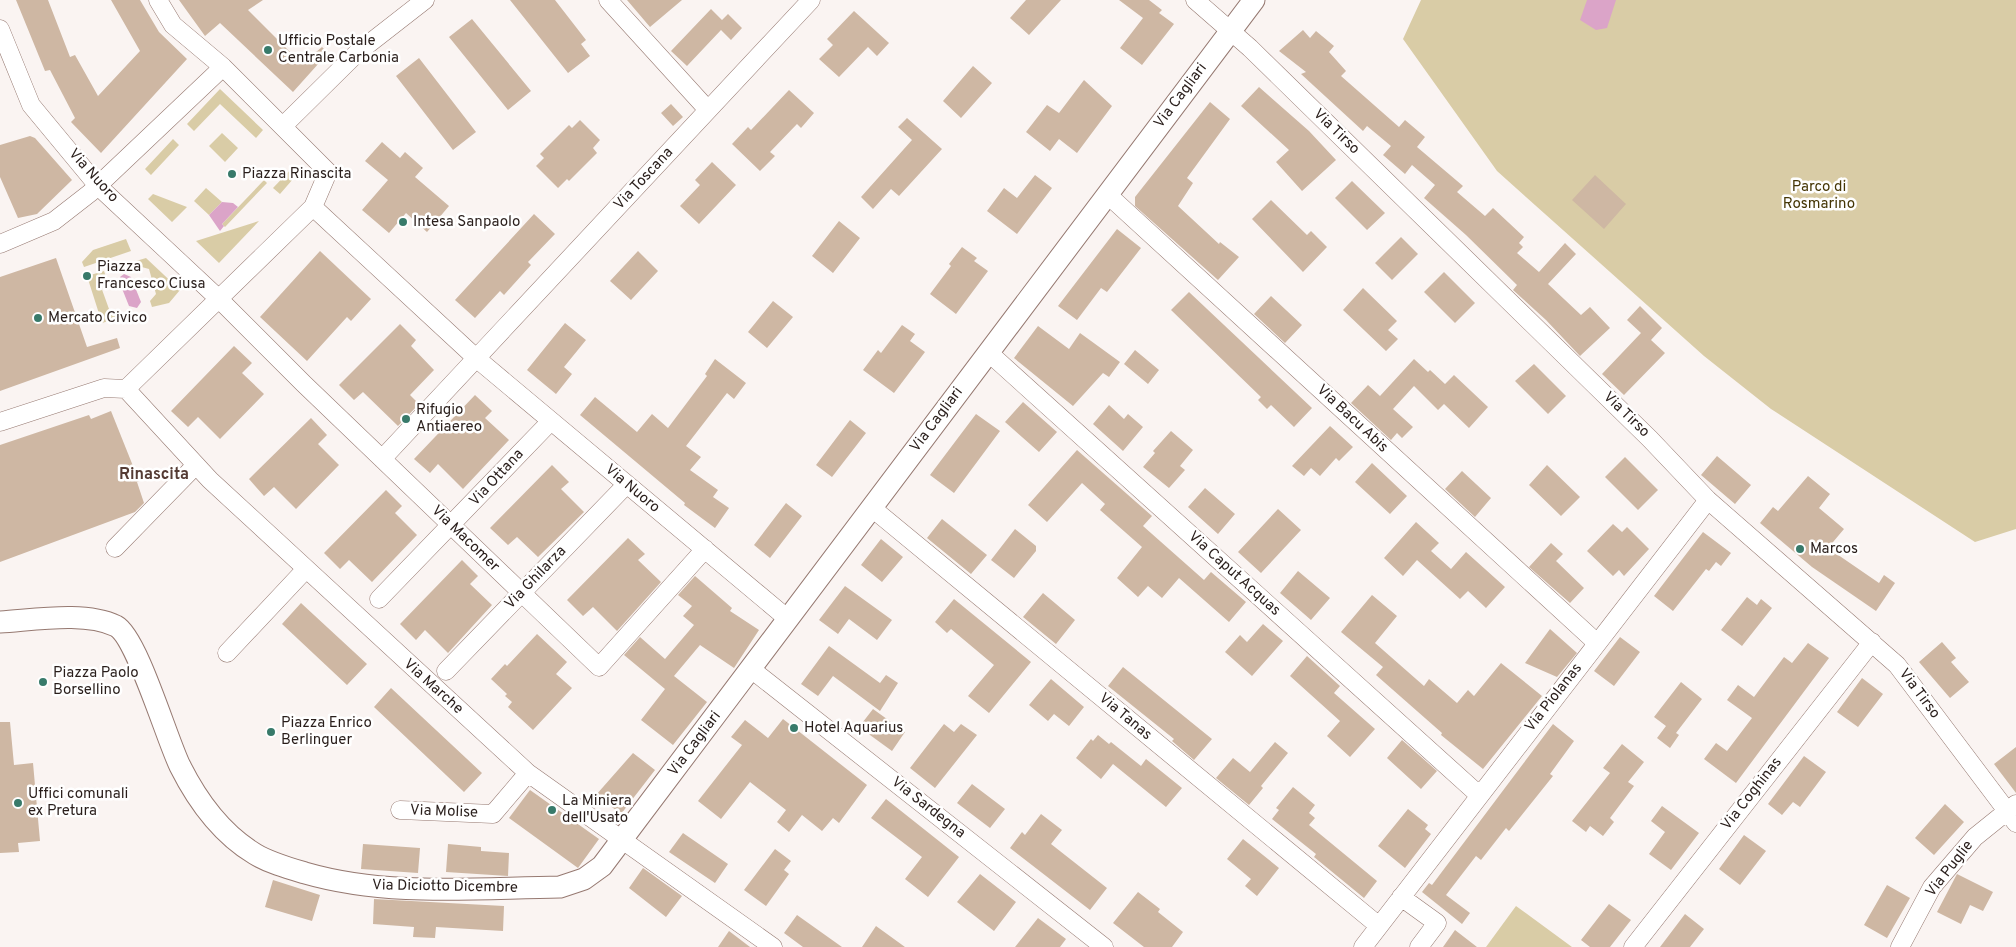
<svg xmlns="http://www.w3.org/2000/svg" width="2016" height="947" viewBox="0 0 2016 947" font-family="Overpass,sans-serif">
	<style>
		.green { fill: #d9cca6 }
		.water { fill: #dba4c8 }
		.building { fill: #ceb7a3 }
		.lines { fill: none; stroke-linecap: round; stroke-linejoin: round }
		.minor-casing { stroke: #967971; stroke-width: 19 }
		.tertiary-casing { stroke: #967971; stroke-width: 23 }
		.minor { stroke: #fff; stroke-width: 18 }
		.tertiary { stroke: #fff; stroke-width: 21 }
		.poi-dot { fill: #387a6a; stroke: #fff; stroke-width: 2 }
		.labels { text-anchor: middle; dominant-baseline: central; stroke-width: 5; stroke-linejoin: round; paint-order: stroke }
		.poi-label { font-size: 15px; fill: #291e1b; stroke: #fff; text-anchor: start }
		.street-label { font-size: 15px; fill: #291e1b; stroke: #fff }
		.park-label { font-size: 15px; fill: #453605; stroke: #fff }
		.neighbourhood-label { font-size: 16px; font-weight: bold; fill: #543b34; stroke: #fff }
	</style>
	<rect width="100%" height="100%" fill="#faf4f2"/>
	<path class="green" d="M1421 0H2016V529L1975 542 1771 409 1704 356 1497 171 1403 39Z
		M220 89 263 130 256 138 220 104 194 131 187 124Z
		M222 133 238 148 225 162 209 146Z
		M173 139 179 145 151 175 145 169Z
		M295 165 300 171 280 194 273 188Z
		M264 180 267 183 225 227 222 224Z
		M206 188 222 202 209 215 194 201Z
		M153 194 187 207 172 222 148 199Z
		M259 221 219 263 196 241Z
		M126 239 131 251 84 267 82 262 93 250Z
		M146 258 180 290 169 303 152 307 150 301 156 294 149 269 138 266 136 261Z
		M104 271 106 277 100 284 109 309 120 312 121 317 102 323 87 276Z
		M1516 906 1572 947H1486Z"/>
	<path class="water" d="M1587 0H1616L1607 28 1596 30 1580 20Z
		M222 202 233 203 238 207 222 224 224 226 220 231 209 215Z
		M124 274 131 277 141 302 137 308 129 306 119 281 120 277Z"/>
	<path class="building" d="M16 0H48L70 57 75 55 98 96 140 51 111 0H140L159 32 187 59 101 153 71 122 75 118 50 70 45 71Z
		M179 0H263L248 10 302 64 322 47 328 53 293 92 220 23 205 36Z
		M510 0H555L586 40 581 44 590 56 568 73Z
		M627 0H682L650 27Z
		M1026 0H1061L1029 35 1010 18Z
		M1119 0H1149L1162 10 1159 13 1174 24 1142 65 1120 48 1143 18Z
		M711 9 722 20 728 14 742 28 731 40 721 30 687 66 671 51Z
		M854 11 889 43 877 56 868 47 839 77 819 59 833 45 827 39Z
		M472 19 531 91 508 110 449 37Z
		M1303 30 1310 38 1316 31 1334 46 1329 52 1346 71 1341 76 1399 127 1405 120 1425 137 1417 147 1463 186 1457 192 1485 216 1493 208 1524 237 1519 243 1523 247 1517 253 1539 272 1565 243 1576 254 1548 284 1581 315 1590 307 1610 328 1580 356 1546 320 1513 290 1517 285 1466 235 1424 198 1435 185 1412 165 1405 174 1383 155 1391 146 1367 126 1363 131 1301 74 1306 72 1279 51Z
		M419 58 476 132 453 150 396 76Z
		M973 66 992 83 961 118 943 101Z
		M1084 80 1112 106 1077 153 1059 139 1050 151 1026 132 1047 105 1059 113Z
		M1259 87 1309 131 1336 160 1302 191 1276 162 1289 150 1241 106Z
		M789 90 814 113 801 128 797 124 770 152 775 156 760 171 732 144 748 127 751 130Z
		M1210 102 1230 119 1187 178 1193 183 1178 206 1219 244 1220 242 1239 257 1218 280 1135 206V197Z
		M671 104 683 117 673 126 661 113Z
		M907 118 942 149 899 196 891 189 873 209 861 197 912 140 898 127Z
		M580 120 600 140 593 148 597 153 569 181 567 179 558 188 536 166 544 158 540 154 569 125 572 128Z
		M30 136 35 138 72 180 37 214 18 218 0 177V145Z
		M382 142 400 158 405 152 423 168 415 177 449 206 427 232 406 213 389 233 362 210 388 180 365 161Z
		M712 162 736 185 699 224 680 206 700 185 695 180Z
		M1035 175 1052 188 1017 234 987 211 1004 188 1017 198Z
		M1595 175 1626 204 1604 229 1572 200Z
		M1352 181 1385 213 1367 230 1335 198Z
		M1271 200 1307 235 1311 231 1327 247 1303 272 1252 219Z
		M534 214 555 234 528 262 531 265 504 295 500 291 475 318 455 300Z
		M839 221 860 238 833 273 812 256Z
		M1117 229 1141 248 1107 292 1101 288 1077 320 1058 306Z
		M1401 237 1418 254 1392 280 1375 263Z
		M962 247 977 258 974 261 988 271 956 314 930 294 951 266 949 264Z
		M320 251 371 299 351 321 347 317 307 361 260 317Z
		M638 251 658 271 631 300 610 281Z
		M56 258 87 347 117 338 120 348 0 391V277Z
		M1444 272 1475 303 1455 323 1424 292Z
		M1363 288 1397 321 1388 330 1398 339 1386 351 1343 310Z
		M1189 292 1312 408 1294 427 1271 405 1267 409 1258 400 1261 397 1171 310Z
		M1271 296 1302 325 1285 343 1254 314Z
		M773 301 793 317 767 348 748 332Z
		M1640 306 1662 328 1651 340 1665 353 1624 395 1602 374 1641 333 1627 320Z
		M565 323 586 340 564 367 572 374 556 394 527 370Z
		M400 324 416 340 411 346 434 370 410 395 419 404 398 426 363 392 354 400 339 385Z
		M902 325 915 334 910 341 925 352 894 393 863 370 878 350 881 353Z
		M1038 326 1069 349 1080 333 1120 362 1109 377 1103 373 1073 406 1014 358Z
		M234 346 252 363 242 373 264 394 220 439 198 417 188 427 171 411Z
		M1135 350 1159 370 1148 384 1124 364Z
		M715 359 746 383 734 399 727 393 686 446 701 457 690 470 718 490 713 497 729 508 715 528 684 505 685 503 580 415 595 397 637 432 652 414 668 428 707 376 705 374Z
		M1414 359 1428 372 1430 370 1445 384 1454 375 1488 407 1469 428 1444 404 1438 410 1414 386 1393 409 1413 427 1402 438 1397 433 1391 440 1351 403 1368 385 1380 396Z
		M1534 364 1566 396 1548 414 1515 381Z
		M475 395 492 411 485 418 509 440 463 489 438 464 430 473 414 459Z
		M1023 402 1057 432 1039 452 1005 422Z
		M1109 405 1124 419 1128 414 1143 427 1123 451 1093 424Z
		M111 411 139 481 137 482 144 503 135 512 0 562V445L89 415 91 419Z
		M976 414 1000 431 954 493 930 475Z
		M311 418 327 435 318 444 339 465 296 509 274 487 264 496 249 479Z
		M850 420 866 433 832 477 816 465Z
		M1330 426 1353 447 1339 461 1336 458 1320 476 1311 468 1304 476 1292 466Z
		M1171 431 1193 450 1180 466 1185 470 1169 488 1143 467 1155 453 1153 451Z
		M1077 450 1152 516 1143 526 1204 580 1211 572 1246 602 1229 622 1179 578 1162 598 1148 586 1138 597 1117 578 1142 547 1100 510 1105 504 1082 483 1047 522 1028 505Z
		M1717 456 1751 485 1735 504 1701 475Z
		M1625 457 1658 490 1638 510 1605 477Z
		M1372 463 1407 496 1390 514 1355 482Z
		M552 465 569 482 561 489 584 512 538 557 517 537 508 545 490 528Z
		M1547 465 1580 497 1561 516 1529 485Z
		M1462 471 1491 498 1475 517 1445 489Z
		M1808 476 1830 494 1819 508 1844 529 1828 548 1879 583 1884 575 1895 583 1876 611 1812 567 1760 523 1773 507 1778 511Z
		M1205 488 1235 514 1218 534 1188 507Z
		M386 490 402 506 395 513 417 535 372 582 349 560 340 569 324 553Z
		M786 503 802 516 770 558 754 545Z
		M1278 509 1301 530 1261 573 1238 552Z
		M942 519 987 555 971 574 927 538Z
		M1416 522 1439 543 1431 551 1451 569 1466 552 1505 587 1486 608 1468 591 1460 599 1417 560 1403 576 1384 558Z
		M1613 524 1622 532 1627 527 1649 549 1624 576 1619 570 1613 576 1587 551Z
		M1015 529 1036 546V551L1014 578 991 560Z
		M1703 532 1731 553 1721 566 1716 562 1709 571 1706 569 1673 611 1654 596Z
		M628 538 645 554 638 560 661 582 617 631 593 607 583 616 567 600Z
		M881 539 903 557 882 582 861 565Z
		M1551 543 1563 554 1556 561 1584 588 1570 603 1529 567Z
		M462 560 478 576 470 584 492 605 448 653 425 630 416 640 400 624Z
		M1298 571 1330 598 1311 620 1280 593Z
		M695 576 732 608 730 611 759 630 734 668 700 645 674 676 707 702 673 745 641 720 665 689 624 655 640 637 665 659 694 625 683 616 692 606 678 595Z
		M845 586 892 620 877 640 849 619 838 634 819 620Z
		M1043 593 1075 620 1056 644 1023 617Z
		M1372 595 1397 616 1375 643 1424 686 1429 679 1457 703 1468 690 1474 696 1501 663 1542 696 1483 769 1441 735 1442 733 1376 675 1383 667 1341 632Z
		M1747 597 1757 605 1761 599 1772 608 1742 646 1721 630Z
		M954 599 1031 662 989 713 968 696 994 665 951 629 947 633 935 622Z
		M301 603 367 664 347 685 282 624Z
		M1263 624 1283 641 1252 676 1225 652 1240 635 1247 642Z
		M1550 629 1577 653 1557 677 1525 663Z
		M537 634 567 662 556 674 572 688 533 730 508 707 512 702 505 696 507 694 491 679 505 664 507 666Z
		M1620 637 1640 652 1614 686 1594 671Z
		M1942 642 1956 658 1951 662 1969 682 1950 698 1919 662Z
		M1808 643 1829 658 1736 783 1704 759 1716 743 1727 751 1752 718 1727 700 1738 685 1754 697 1784 657 1792 663Z
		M829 646 880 683 886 675 898 683 880 711 833 676 818 696 801 684Z
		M1307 656 1340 686 1334 693 1375 729 1350 757 1327 736 1340 721 1290 676Z
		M1123 667 1212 739 1194 760 1172 741 1174 739 1108 686Z
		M1862 678 1883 694 1858 727 1837 712Z
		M1051 679 1084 707 1069 726 1054 714 1048 721 1029 705Z
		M1681 682 1702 699 1676 733 1679 735 1670 748 1657 738 1666 726 1654 717Z
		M391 688 482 773 464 792 374 707Z
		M873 709 905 732 892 751 859 727Z
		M783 719 867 785 839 823 833 818 822 831 802 815 789 832 777 822 786 810 750 782 721 819 698 801 742 745 731 737 745 720 768 738Z
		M0 722H10L14 765 33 763 40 841 18 843 19 852 0 853Z
		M944 724 954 732 961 724 977 735 935 788 910 768Z
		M1553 724 1574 741 1550 774 1553 776 1509 831 1506 828 1481 860 1476 856 1446 895 1470 913 1462 924 1422 892 1429 883 1432 885Z
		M1098 735 1109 744 1111 742 1141 766 1146 759 1182 788 1166 807 1113 764 1101 779 1076 758 1091 739 1093 741Z
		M1402 740 1437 771 1421 789 1387 758Z
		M1275 742 1288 753 1261 786 1263 788 1249 805 1216 778 1233 758 1250 772Z
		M1622 744 1644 762 1628 782 1634 786 1610 818 1614 822 1603 836 1590 826 1586 832 1572 821 1610 773 1603 768Z
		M2016 747V793L1994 764Z
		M633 753 655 770 621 814 596 795Z
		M1804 756 1826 772 1800 807 1793 802 1782 815 1768 804Z
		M972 784 1005 809 990 828 957 803Z
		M1293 787 1315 805 1309 813 1315 818 1309 825 1377 881 1364 898 1314 857 1316 854 1272 819 1279 810 1276 808Z
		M530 790 599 839 578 868 509 818Z
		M886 799 959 857 928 897 905 879 922 857 871 818Z
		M1945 804 1964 822 1934 855 1915 838Z
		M1662 806 1699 833 1671 870 1649 854 1665 832 1651 821Z
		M1408 809 1428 825 1425 829 1431 834 1405 868 1378 846Z
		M1041 814 1062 830 1051 844 1107 888 1090 910 1010 848 1022 832 1025 835Z
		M683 833 728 864 715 883 669 852Z
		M1744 835 1766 851 1740 885 1719 869Z
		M1243 839 1279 868 1257 896 1245 886 1251 879 1227 859Z
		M363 844 420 848 418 873 361 869Z
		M448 844 481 847V851L509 853 508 876 446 872Z
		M775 849 791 861 784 870 789 874 766 906 744 890Z
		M643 868 682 896 666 917 629 888Z
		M980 874 1016 902 994 931 957 902Z
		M1957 874 1993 892 1983 911 1970 905 1961 924 1937 912Z
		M273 880 320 895 312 921 265 907Z
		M1887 885 1910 898 1887 938 1864 925Z
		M1138 892 1160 909 1158 912 1183 932 1172 947H1144L1113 923Z
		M374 899 504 906 503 931 436 927 435 938 413 937 414 927 373 924Z
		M1609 904 1631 920 1610 947H1590L1581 940Z
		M1685 914 1704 929 1690 947H1660Z
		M797 915 842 947H803L784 933Z
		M1038 918 1066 939 1060 947H1015Z
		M876 926 905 947H862Z
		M1455 930 1477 947H1443Z
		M729 931 750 947H718Z"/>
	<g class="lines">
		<defs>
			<path id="minor" d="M158 0 173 25 223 67
				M608 0 708 110
				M1195 0 1250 48 1650 439 1708 500 1897 665 2016 823
				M0 29 31 105 98 186 219 299 304 384 599 667 705 549
				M283 126 357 53 425 0
				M1108 195 1597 643
				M313 207 476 358 788 619
				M0 244 54 221 90 193 223 67 328 172 313 207 126 389 104 388 0 422
				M988 352 1479 795
				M126 389 210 480 528 773 773 947
				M382 459 811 0
				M872 508 1379 926
				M115 548 195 466
				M379 599 551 421
				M227 653 305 570
				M751 669 1104 947
				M446 671 626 485
				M400 810 493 814 528 773
				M1401 897 1437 923 1419 947
				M1363 947 1708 500
				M1633 947 1872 642
				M1900 947 1932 887 1975 837 2016 804"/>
			<path id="tertiary" d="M0 622C34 620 85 611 116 626 137 637 167 740 180 766 197 800 222 834 255 854 270 863 288 868 305 873 388 897 474 888 560 887L584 879 602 866 635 822 1254 0"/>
		</defs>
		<use href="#minor" class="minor-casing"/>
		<use href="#tertiary" class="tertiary-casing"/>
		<use href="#minor" class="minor"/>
		<use href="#tertiary" class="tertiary"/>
	</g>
	<g class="poi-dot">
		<circle cx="268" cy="50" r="5"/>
		<circle cx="232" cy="174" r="5"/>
		<circle cx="403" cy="222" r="5"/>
		<circle cx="87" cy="276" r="5"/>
		<circle cx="38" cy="318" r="5"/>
		<circle cx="406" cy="419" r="5"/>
		<circle cx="1800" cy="549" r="5"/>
		<circle cx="43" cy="682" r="5"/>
		<circle cx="794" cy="728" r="5"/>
		<circle cx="271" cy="732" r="5"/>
		<circle cx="18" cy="803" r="5"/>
		<circle cx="552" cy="810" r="5"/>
	</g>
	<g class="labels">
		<g class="poi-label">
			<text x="278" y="41">Ufficio Postale<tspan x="278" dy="17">Centrale Carbonia</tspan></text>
			<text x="242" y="174">Piazza Rinascita</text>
			<text x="413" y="222">Intesa Sanpaolo</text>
			<text x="97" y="267">Piazza<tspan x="97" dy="17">Francesco Ciusa</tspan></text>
			<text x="48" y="318">Mercato Civico</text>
			<text x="416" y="410">Rifugio<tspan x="416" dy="17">Antiaereo</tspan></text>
			<text x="1810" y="549">Marcos</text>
			<text x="53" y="673">Piazza Paolo<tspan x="53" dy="17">Borsellino</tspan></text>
			<text x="281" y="723">Piazza Enrico<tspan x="281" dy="17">Berlinguer</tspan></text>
			<text x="804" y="728">Hotel Aquarius</text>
			<text x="28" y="794">Uffici comunali<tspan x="28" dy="17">ex Pretura</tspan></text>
			<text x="562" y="801">La Miniera<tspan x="562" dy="17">dell'Usato</tspan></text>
		</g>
		<g class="street-label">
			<text transform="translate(1181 96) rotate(-53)">Via Cagliari</text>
			<text transform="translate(1336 132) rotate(44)">Via Tirso</text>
			<text transform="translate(93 176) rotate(48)">Via Nuoro</text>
			<text transform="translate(644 179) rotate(-47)">Via Toscana</text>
			<text transform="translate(1626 415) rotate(44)">Via Tirso</text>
			<text transform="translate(1352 419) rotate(43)">Via Bacu Abis</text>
			<text transform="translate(937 420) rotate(-53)">Via Cagliari</text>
			<text transform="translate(497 478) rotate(-47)">Via Ottana</text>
			<text transform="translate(632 489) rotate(40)">Via Nuoro</text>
			<text transform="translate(465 539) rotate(44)">Via Macomer</text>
			<text transform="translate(1234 574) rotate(42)">Via Caput Acquas</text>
			<text transform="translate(536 578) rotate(-46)">Via Ghilarza</text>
			<text transform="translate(433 687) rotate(42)">Via Marche</text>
			<text transform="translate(1919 694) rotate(53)">Via Tirso</text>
			<text transform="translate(1554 698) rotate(-52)">Via Piolanas</text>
			<text transform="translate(1125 717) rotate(40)">Via Tanas</text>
			<text transform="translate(695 744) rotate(-53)">Via Cagliari</text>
			<text transform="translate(1752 794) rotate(-52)">Via Coghinas</text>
			<text transform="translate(928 808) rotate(38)">Via Sardegna</text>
			<text transform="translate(444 812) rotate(2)">Via Molise</text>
			<text transform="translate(1950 869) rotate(-52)">Via Puglie</text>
			<text transform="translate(445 887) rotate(1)">Via Diciotto Dicembre</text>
		</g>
		<g class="park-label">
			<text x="1819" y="187">Parco di<tspan x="1819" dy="17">Rosmarino</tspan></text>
		</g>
		<g class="neighbourhood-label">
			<text x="154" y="475">Rinascita</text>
		</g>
	</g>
</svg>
